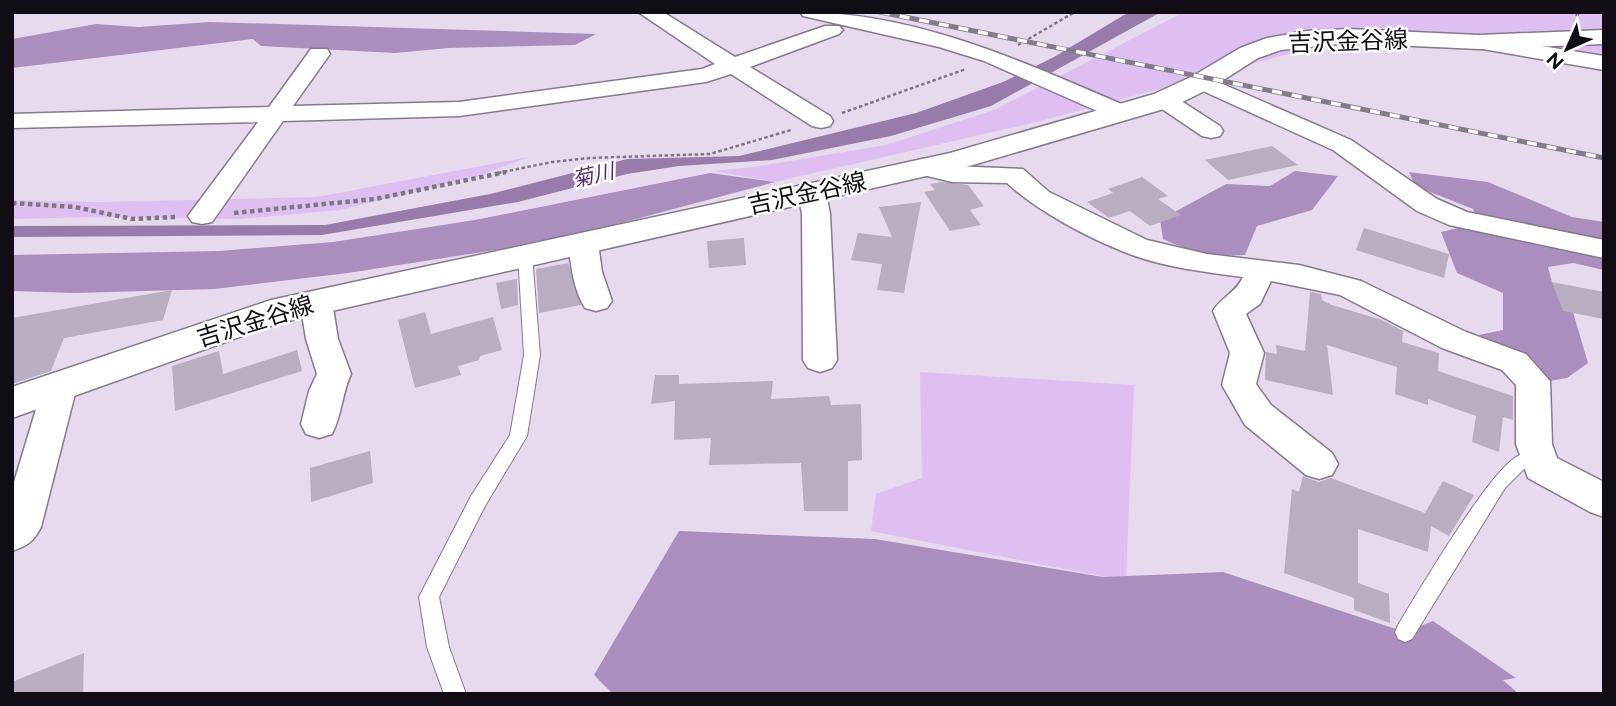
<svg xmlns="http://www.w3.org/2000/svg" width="1616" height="706" viewBox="0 0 1616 706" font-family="Figtree,'Noto Sans JP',sans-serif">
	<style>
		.green { fill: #dfbff2 }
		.forest { fill: #ac8ebe }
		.water { fill: #987baa }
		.building { fill: #b9adc2 }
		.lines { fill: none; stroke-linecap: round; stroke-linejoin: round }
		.service-casing { stroke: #85798d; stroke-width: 2 }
		.minor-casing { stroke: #85798d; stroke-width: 3 }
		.secondary-casing { stroke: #85798d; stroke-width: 3 }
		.path-far1 { stroke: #7f7684; stroke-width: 2.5; stroke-dasharray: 3.5 2.5; stroke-linecap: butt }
		.path { stroke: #7f7684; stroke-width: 4.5; stroke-dasharray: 4.5 3.5; stroke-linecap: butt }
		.service { fill: #fff; fill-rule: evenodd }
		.minor { fill: #fff; fill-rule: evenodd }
		.secondary { fill: #fff; fill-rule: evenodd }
		.rail-casing { stroke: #847b8a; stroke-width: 5 }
		.rail { stroke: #fff; stroke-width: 3.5; stroke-dasharray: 10; stroke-linecap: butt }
		.labels { text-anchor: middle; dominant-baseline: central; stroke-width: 5; stroke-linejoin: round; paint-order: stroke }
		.far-water-label { font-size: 21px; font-style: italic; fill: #552d6a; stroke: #fff }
		.street-label { font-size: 24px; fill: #120d14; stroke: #fff }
	</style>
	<rect width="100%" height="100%" fill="#e7daef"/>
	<path class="green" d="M1184 12H1604V62L1479 42 1329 43 1041 121 775 182 714 171 754 167 886 145 994 110Z
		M529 157 478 176 340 210 240 219 96 217 12 219V200L98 202 317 197Z
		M920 372 1134 385 1126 581 871 531 876 494 922 478Z"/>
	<path class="forest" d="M210 22 596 34 575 45 449 48 395 53 261 46 253 39 12 68V39L96 24 139 27Z
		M1295 171 1338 176 1312 210 1257 226 1245 255C1214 257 1191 252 1163 239L1160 220 1226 184 1270 186Z
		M1409 172 1488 182 1572 217 1604 222V270L1573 263 1548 267 1552 282 1573 312 1588 363 1567 378 1544 382 1454 340 1503 330V293L1457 273 1441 232 1479 223 1473 209 1415 186Z
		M710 173 775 182 553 241 348 273 214 289 75 293 12 291V255L219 251 333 242 475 220Z
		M679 531 875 539 1103 577 1223 572 1405 632 1433 621 1516 678 1503 680 1519 694H613L594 675Z"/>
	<path class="water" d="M1129 12H1161L991 106 891 136 772 160 679 166 627 174 518 202 322 235 12 237V226L325 225 490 194 627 159 739 156 916 113 1003 82 1054 57Z"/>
	<path class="building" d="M1272 146 1298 165 1228 180 1205 160Z
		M1142 177 1168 196 1158 199 1181 215 1150 226 1130 211 1109 218 1087 202 1113 193 1108 189Z
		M942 182 968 185 984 206 970 210 981 225 950 231 924 192 935 190 930 184Z
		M921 202 904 293 877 290 882 264 851 260 858 233 892 237 879 207Z
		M1364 228 1449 254 1444 278 1356 250Z
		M744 238 746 265 709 268 707 241Z
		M568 263 581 305 539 313 536 269Z
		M517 279 518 305 501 309 496 283Z
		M1552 282 1604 292V319L1563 311Z
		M172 290 163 320 64 338 51 371 12 384V318Z
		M1310 292 1321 294 1322 300 1332 305 1382 320 1403 331 1402 342 1439 353 1438 371 1513 396V420L1503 417 1499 452 1472 442 1476 416 1428 399V405L1395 394 1397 367 1327 345 1333 395 1265 380 1266 352 1277 354 1276 345 1305 351Z
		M425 312 431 334 493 317 502 350 480 356 479 360 458 366 461 375 415 388 398 320Z
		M297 350 302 371 175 411 172 366 219 351 223 374Z
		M655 375H679V384L773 381 771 399 829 396 831 405 861 404 862 460 848 461V511H804L801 463 709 465 711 438 674 440 675 401 651 404Z
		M370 451 373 483 311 502 310 468Z
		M1303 476 1318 482 1331 478 1425 513 1443 481 1474 495 1449 536 1431 526 1428 552 1358 529V583L1389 594 1390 623 1354 610V598L1284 573 1292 489 1299 492Z
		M84 653 83 694H12V682Z"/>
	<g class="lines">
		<defs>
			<path id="service" d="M525 251 532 255 540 355 527 436 485 506 439 597 449 647 466 694H444L427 647 419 597 471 496 510 435 524 355 518 255Z
				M1520 455 1546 459 1549 464 1546 469H1524L1505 488 1412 639 1405 642 1398 639 1395 632 1398 625C1417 594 1493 464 1520 455Z"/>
			<path id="minor" d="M638 12H663L735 57 825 26H839L843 30 839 34 750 67 830 116 833 121 830 126 821 128 812 126 731 74 706 82 459 116 283 121 212 222 202 224 192 222 188 216 258 122 12 128V114L269 107 311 49H327L330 54 293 106 459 102 702 69 715 64Z
				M800 12C916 12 1026 63 1131 108L1134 113 1131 118 1122 120 1113 118 984 61 939 47 803 16Z
				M1479 36 1604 56V70L1471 47 1468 42 1471 37Z
				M1202 75 1351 140 1437 199 1467 212 1604 240V258L1449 225 1417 211 1333 150 1194 87 1191 82 1194 77Z
				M1164 93 1172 95 1220 126 1223 131 1220 136 1211 138 1202 136 1156 105 1152 100 1156 95Z
				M924 159 952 166 1023 169 1049 192 1147 240 1207 254 1299 265 1361 281 1466 332 1526 354 1550 381 1552 444 1557 458 1604 482V517L1590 512 1528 478 1516 444V385L1502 370 1442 348 1340 295 1271 281 1260 304 1246 314 1264 353 1256 384 1271 405 1332 453 1338 464 1332 475 1319 479 1306 475 1245 425 1222 385 1230 353 1213 311C1222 296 1235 294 1243 277 1205 272 1162 267 1127 253 1088 238 1037 211 1007 183L952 182 915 173 911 167 915 161Z
				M812 184 822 186 826 192 830 214 837 360 832 368 820 372 808 368 803 360 802 214 798 192 802 186Z
				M583 234 593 237 598 243 602 272 612 301 607 308 596 311 585 308C573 289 571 265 568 243L573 237Z
				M316 292 327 295 332 302 338 339 351 374C342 393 342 415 332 434L319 438 306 434 301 424 309 391 317 374 306 339 300 302 305 295Z
				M60 373 72 377 77 386 41 527C34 541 27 546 12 551V489L43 386 48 377Z"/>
			<path id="secondary" d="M1348 29 1479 35 1604 30V44L1479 49 1348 43 1281 50 1258 58 1211 88 1174 106 966 167 279 323 12 418V387L271 300 950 153 1154 94 1193 76 1240 48 1267 38 1307 31Z"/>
		</defs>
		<use href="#service" class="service-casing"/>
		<use href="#minor" class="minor-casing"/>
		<use href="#secondary" class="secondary-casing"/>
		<path class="path-far1" d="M1570 12 1580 16
			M1018 45 1075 12
			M842 113 966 69
			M498 173 552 162 590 158 710 154 791 130"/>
		<path class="path" d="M12 203 75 207 132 219 176 217
			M234 213 375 199 506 172"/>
		<use href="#service" class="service"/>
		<use href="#minor" class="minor"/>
		<use href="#secondary" class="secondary"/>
		<defs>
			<path id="rail" d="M880 12 1604 158"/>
		</defs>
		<use href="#rail" class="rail-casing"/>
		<use href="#rail" class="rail"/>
	</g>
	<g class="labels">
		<g class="far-water-label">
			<text transform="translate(593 175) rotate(-13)">菊川</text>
		</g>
		<g class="street-label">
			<text transform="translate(1348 41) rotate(-2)">吉沢金谷線</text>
			<text transform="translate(807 193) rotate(-12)">吉沢金谷線</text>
			<text transform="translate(255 321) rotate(-17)">吉沢金谷線</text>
		</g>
	</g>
	<rect width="1616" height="706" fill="none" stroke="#120d14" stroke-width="28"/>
	<g transform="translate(1567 49) rotate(225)" stroke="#ffffff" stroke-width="5" paint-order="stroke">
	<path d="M0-5L12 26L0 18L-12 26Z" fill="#120d14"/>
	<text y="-10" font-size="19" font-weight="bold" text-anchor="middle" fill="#120d14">N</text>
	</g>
</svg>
